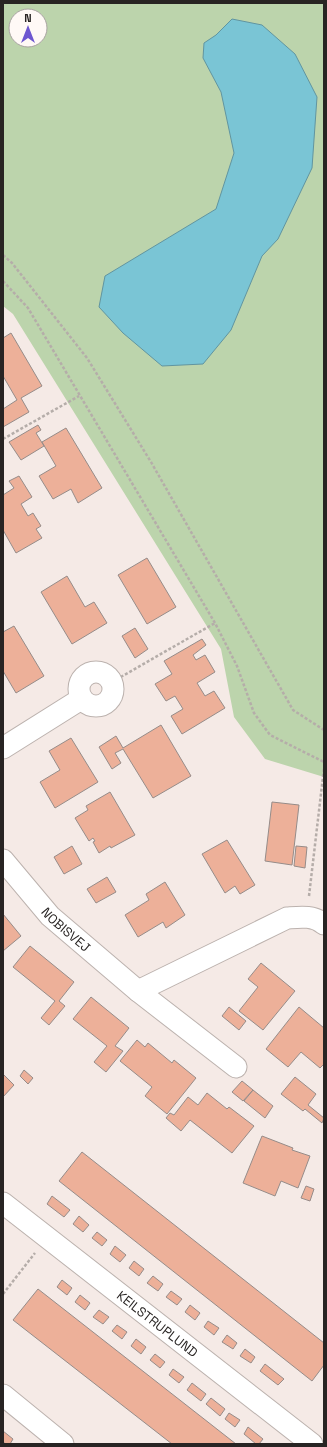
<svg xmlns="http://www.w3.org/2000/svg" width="327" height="1447" viewBox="0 0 327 1447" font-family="'Space Grotesk',sans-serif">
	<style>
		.green { fill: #bcd4ac; fill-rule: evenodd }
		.water { fill: #7ac5d5; stroke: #6195a0 }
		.building { fill: #edb099; stroke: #968c89 }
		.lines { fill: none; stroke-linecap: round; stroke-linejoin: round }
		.minor-casing { stroke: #bcb2ae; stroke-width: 23 }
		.path { stroke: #b5ada9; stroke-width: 2.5; stroke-dasharray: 3 2; stroke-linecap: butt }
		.minor { stroke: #fff; stroke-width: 21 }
		.labels { text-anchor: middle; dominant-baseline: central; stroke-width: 3; stroke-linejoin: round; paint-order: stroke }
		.street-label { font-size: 13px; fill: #282423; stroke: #fff9f6 }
	</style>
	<rect width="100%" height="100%" fill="#f5eae6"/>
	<path class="green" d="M3 3H324V777L265 759 234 717 221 649 13 314 3 306ZM16 16H40V40H16Z"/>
	<path class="water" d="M232 19 262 25 295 54 317 97 312 168 278 239 262 256 231 330 203 364 162 366 123 333 99 307 105 276 216 209 234 153 221 92 203 58 204 43 216 35Z"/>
	<path class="building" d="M11 333 42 386 21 398 29 412 3 427V409L17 400 3 376V338Z
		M38 425 41 430 36 433 44 446 21 460 9 442Z
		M66 428 102 488 78 503 71 489 53 499 39 476 56 466 42 442Z
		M19 476 32 497 21 504 28 516 33 513 41 526 36 529 42 538 16 553 3 530V495L14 488 9 481Z
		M147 558 176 607 147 624 118 575Z
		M67 576 85 607 94 602 107 623 72 644 41 592Z
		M14 626 44 676 16 693 3 671V632Z
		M135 628 148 649 135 658 122 636Z
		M202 639 206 645 193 655 196 660 205 655 215 672 197 683 205 696 214 691 225 708 182 734 171 716 183 709 175 696 166 701 155 684 172 674 164 661Z
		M161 725 191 776 153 798 123 749 115 753 121 763 112 769 99 747 116 736 123 748Z
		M71 738 98 782 55 808 40 782 60 770 49 751Z
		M110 792 135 835 111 848 110 846 99 853 93 842 95 841 93 838 89 841 75 818 88 810 86 806Z
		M272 802 299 805 292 865 265 861Z
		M227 840 255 885 240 894 235 886 225 893 202 854Z
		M72 846 82 864 64 874 54 857Z
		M296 846 307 847 305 868 294 866Z
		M107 877 116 892 96 903 87 889Z
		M165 882 185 915 166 928 163 922 138 937 125 915 149 900 146 894Z
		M3 914 21 936 3 951Z
		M30 946 74 982 59 1001 65 1006 49 1025 41 1018 55 1001 13 967Z
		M261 963 295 991 263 1030 239 1011 258 987 248 979Z
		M91 997 129 1028 115 1046 123 1051 106 1072 94 1062 107 1046 73 1019Z
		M229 1007 246 1021 239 1030 222 1016Z
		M299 1007 324 1028V1064L320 1068 301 1052 288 1067 266 1049Z
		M137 1040 145 1047 148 1043 172 1063 174 1060 196 1078 167 1114 145 1096 152 1087 120 1061Z
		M24 1070 33 1078 28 1084 20 1076Z
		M3 1074 14 1085 3 1097Z
		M295 1077 316 1094 308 1105 324 1118 322 1123 305 1109 303 1111 281 1094Z
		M242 1081 253 1090 243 1101 232 1092Z
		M253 1090 273 1106 265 1118 244 1101Z
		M207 1093 227 1109 229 1107 254 1126 232 1153 190 1120 181 1131 166 1118 170 1113 174 1115 188 1097 198 1105Z
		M262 1136 293 1148 292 1150 310 1156 298 1188 281 1181 275 1196 243 1183Z
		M82 1152 324 1343V1365L312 1381 59 1181Z
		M306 1186 314 1189 310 1201 301 1198Z
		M52 1196 70 1210 64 1217 47 1204Z
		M79 1216 89 1225 83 1232 73 1224Z
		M97 1232 107 1240 102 1246 92 1238Z
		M115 1246 126 1255 120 1262 110 1254Z
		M134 1261 144 1269 139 1276 129 1268Z
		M153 1276 163 1284 158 1291 147 1283Z
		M62 1280 72 1288 67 1295 57 1287Z
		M38 1289 236 1444H172L13 1320Z
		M171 1291 182 1299 177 1305 166 1297Z
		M80 1295 90 1303 85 1310 75 1302Z
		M190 1305 200 1313 195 1320 185 1312Z
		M99 1310 109 1317 103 1324 93 1317Z
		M208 1321 219 1328 214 1335 204 1327Z
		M117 1325 127 1332 122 1339 112 1331Z
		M227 1335 237 1343 233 1349 222 1342Z
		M136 1339 146 1347 141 1354 131 1346Z
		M245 1349 255 1357 251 1363 240 1356Z
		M155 1354 165 1362 160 1368 150 1360Z
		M265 1364 284 1379 278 1385 260 1371Z
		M173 1369 184 1377 179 1383 169 1375Z
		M192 1383 206 1394 201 1401 187 1390Z
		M211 1398 225 1409 220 1416 206 1404Z
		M229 1413 240 1420 235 1427 225 1419Z
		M248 1427 263 1439 259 1444H256L244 1434Z
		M3 1431 13 1439 10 1444H6L3 1442Z"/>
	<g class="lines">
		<defs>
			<g id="minor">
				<circle cx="96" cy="689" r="17"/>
				<path d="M3 748 81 699"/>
				<path id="s1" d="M3 860 50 916 138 991 236 1067"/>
				<path d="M138 991 287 918C300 917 313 915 324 924"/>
				<path id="s2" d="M3 1203 312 1444"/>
				<path d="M3 1395 63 1444"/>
			</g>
		</defs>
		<use href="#minor" class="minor-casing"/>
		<path class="path" d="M3 255 12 263 87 358 151 462 293 710 324 730
			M3 281 28 308 215 623 237 666 254 713 270 735 324 762
			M3 439 79 396
			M112 682 215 623
			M309 896 324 768
			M3 1294 35 1253"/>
		<use href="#minor" class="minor"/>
	</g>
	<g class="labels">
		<g class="street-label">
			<text stroke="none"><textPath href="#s1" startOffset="94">NOBISVEJ</textPath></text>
			<text stroke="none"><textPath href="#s2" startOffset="196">KEILSTRUPLUND</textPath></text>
		</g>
	</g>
	<rect width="327" height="1447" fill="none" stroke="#282423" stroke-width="8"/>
	<g transform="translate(28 28)"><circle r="19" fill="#fff9f6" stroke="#a9a4a2"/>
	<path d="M0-3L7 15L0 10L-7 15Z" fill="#6d56d0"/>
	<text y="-6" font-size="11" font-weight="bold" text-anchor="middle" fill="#282423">N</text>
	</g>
</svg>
